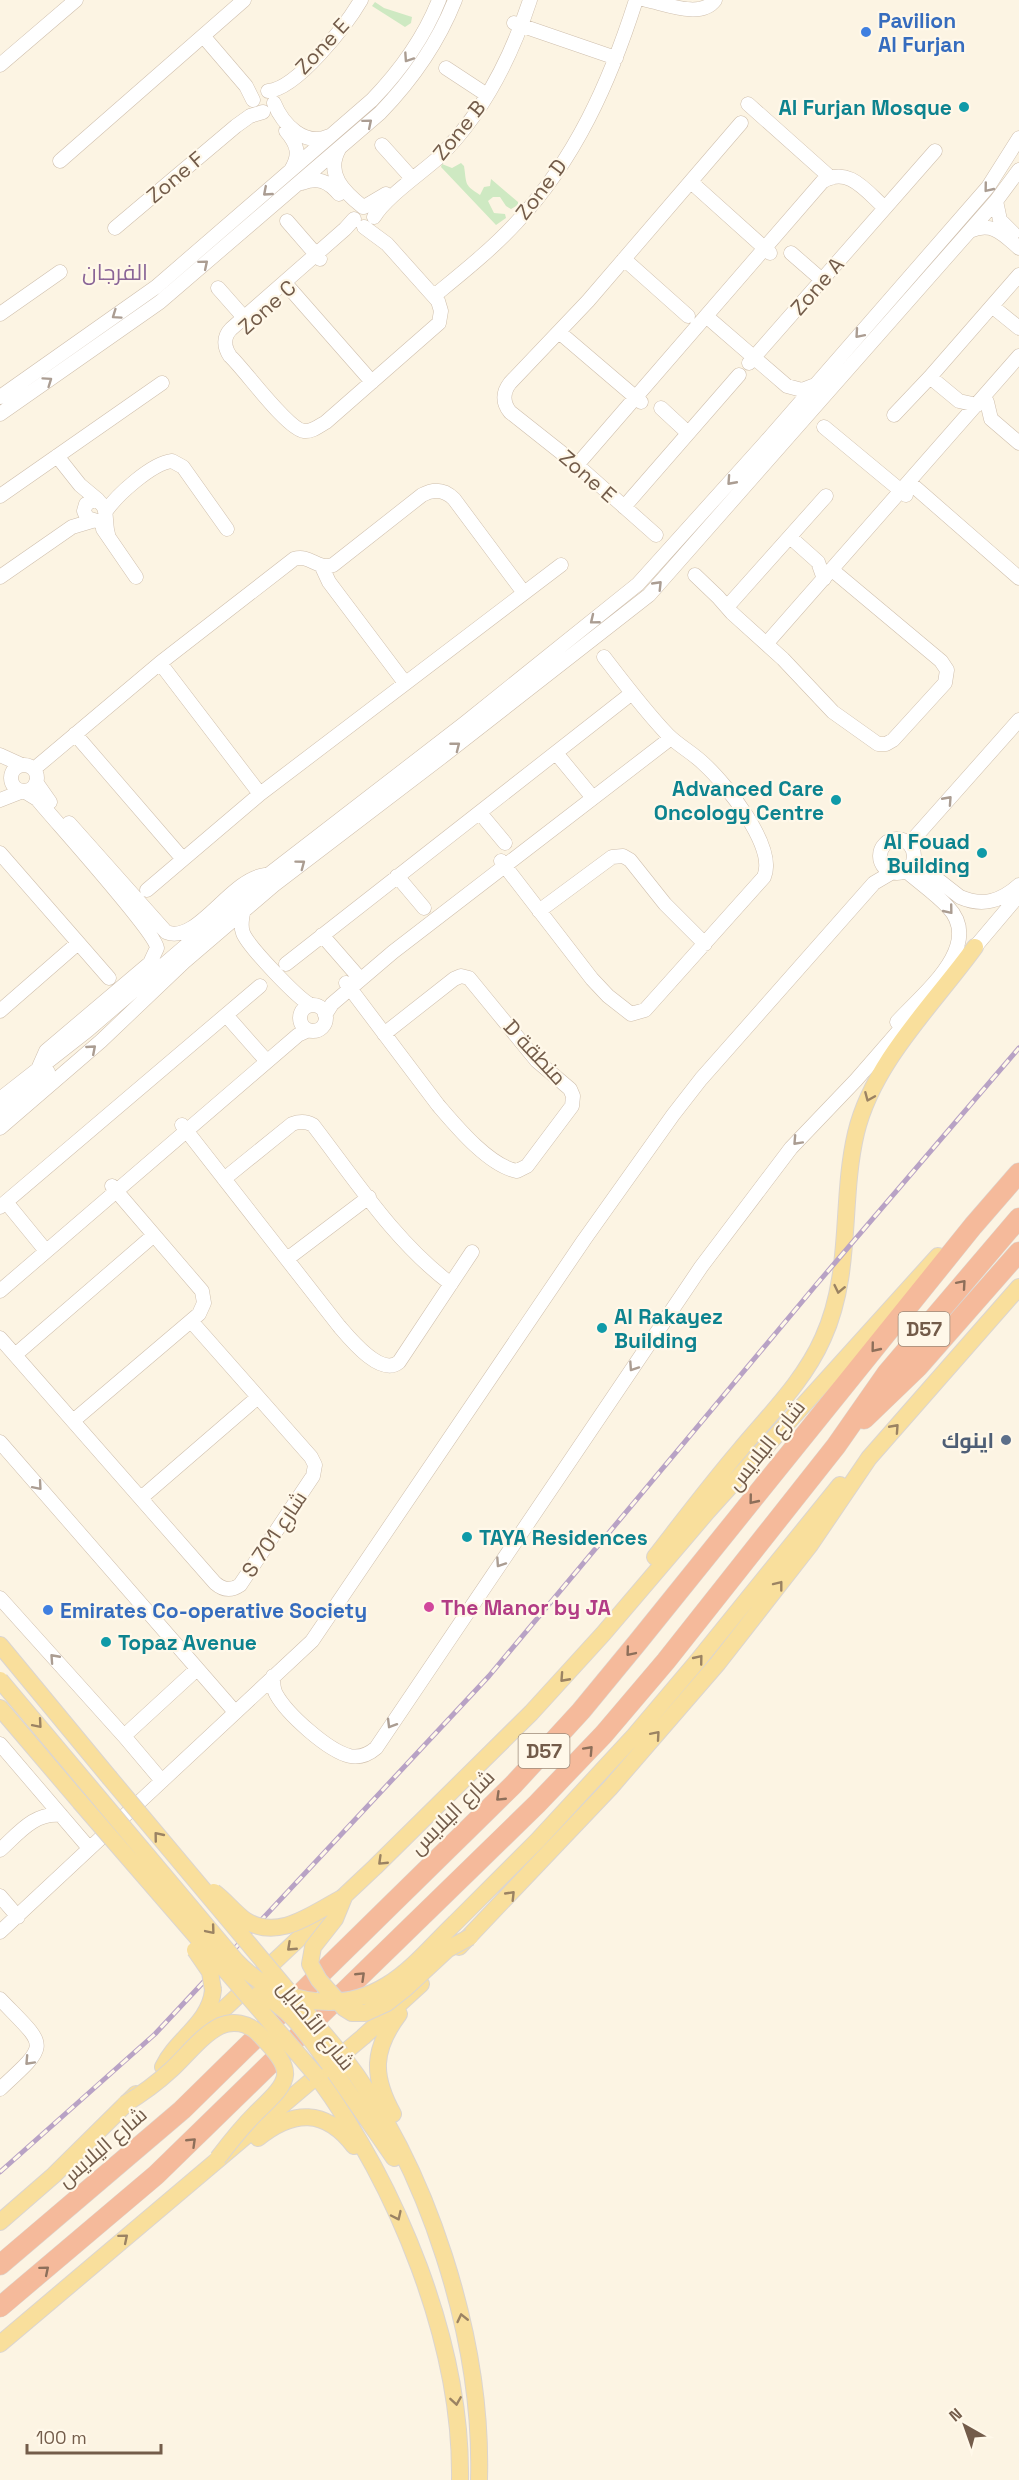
<svg xmlns="http://www.w3.org/2000/svg" width="1019" height="2480" viewBox="0 0 1019 2480" font-family="'Space Grotesk',Cairo,sans-serif">
	<style>
		.green { fill: #cee9c2 }
		.lines { fill: none; stroke-linecap: round; stroke-linejoin: round }
		.minor-casing { stroke: #cfbfad; stroke-width: 15 }
		.major-casing { stroke: #dbd5d0; stroke-width: 18 }
		.highway-casing { stroke: #dbd5d0; stroke-width: 21 }
		.minor { stroke: #fff; stroke-width: 14 }
		.major { stroke: #f9df9c; stroke-width: 16 }
		.highway { stroke: #f5ba9b; stroke-width: 20 }
		.rail-casing { stroke: #b8a2c5; stroke-width: 5 }
		.rail { stroke: #fff8e9; stroke-width: 3; stroke-dasharray: 9; stroke-linecap: butt }
		.major-bridge-casing { stroke: #dbd5d0; stroke-width: 18; stroke-linecap: butt }
		.major-bridge { stroke: #f9df9c; stroke-width: 16 }
		.oneway { stroke: #ab9d92 }
		.oneway2 { stroke: #9b8363 }
		.oneway3 { stroke: #8d6f5a }
		.shop-dot { fill: #3f7fe0; stroke: #fff8e9; stroke-width: 2 }
		.culture-dot { fill: #0f9aa8; stroke: #fff8e9; stroke-width: 2 }
		.service-dot { fill: #5c6f8a; stroke: #fff8e9; stroke-width: 2 }
		.hotel-dot { fill: #d1479c; stroke: #fff8e9; stroke-width: 2 }
		.labels { text-anchor: middle; dominant-baseline: central; stroke-width: 4.5; stroke-linejoin: round; paint-order: stroke }
		.shield { fill: #fff8e9; stroke: #9d8b7a; stroke-width: 1.5 }
		.shield-label { font-size: 20px; font-weight: bold; fill: #735c4a }
		.shop-label { font-size: 21px; font-weight: bold; fill: #366cbe; stroke: #fff8e9; text-anchor: start }
		.street-label { font-size: 21px; fill: #735c4a; stroke: #fff8e9 }
		.culture-label { font-size: 21px; font-weight: bold; fill: #0d838f; stroke: #fff8e9; text-anchor: end }
		.service-label { font-size: 21px; font-weight: bold; fill: #4e5e75; stroke: #fff8e9; text-anchor: end }
		.hotel-label { font-size: 21px; font-weight: bold; fill: #b23c85; stroke: #fff8e9; text-anchor: start }
		.neighbourhood-label { font-size: 22px; fill: #8a6597; stroke: #fff8e9 }
	</style>
	<rect width="100%" height="100%" fill="#fcf4e3"/>
	<path class="green" d="M375 2 384 8 412 17 411 23 405 27 372 6Z
		M461 163 464 166C467 186 464 184 480 195L484 187 490 186 491 179 518 202V205L511 209 506 206 500 197H493L488 201 494 213 505 214 506 218 496 225 441 167 442 164 452 168Z"/>
	<g class="lines">
		<defs>
			<path id="minor" d="M646 0C666 4 701 19 715 0
				M514 23 616 58
				M204 37 246 86 253 100
				M0 65 76 0
				M446 68 481 91
				M268 91C297 89 347 24 361 0
				M274 103C283 125 305 147 329 136
				M748 104 831 178
				M286 131C297 144 301 154 291 170
				M382 145 409 175
				M339 149C325 174 344 192 363 207
				M60 161 244 0
				M691 182 770 253
				M302 183C318 177 328 181 339 194
				M996 201 1000 220 1013 233
				M364 207 386 194
				M374 217C385 198 420 174 438 158 482 115 511 58 530 0
				M354 219 345 229 231 329C223 337 224 347 230 356 245 370 287 429 304 431 312 432 319 426 326 422L439 323 441 311 438 301 387 244 364 227
				M287 221 320 259
				M115 228 236 126 250 116 263 112
				M970 231C992 221 1003 234 1019 248
				M791 253 822 280
				M624 259 688 316
				M285 283 372 382
				M218 288 248 322
				M434 296C462 273 491 250 516 223 575 160 610 82 636 0
				M993 307 1019 328
				M0 314 60 272
				M706 316 787 386 802 390 815 385
				M559 332 641 402
				M749 363 935 151
				M930 377 959 401 977 405
				M0 397 156 287 372 100C400 71 424 38 439 0
				M987 402 991 419 1019 443
				M661 408 688 433
				M0 414 160 302 380 113C412 80 438 43 455 0
				M894 415 930 377 1019 275
				M824 427 906 495
				M57 456 80 485 98 500
				M577 465 822 182C848 165 866 191 885 208
				M909 482 1019 578
				M0 496 162 383
				M624 507 739 375
				M106 511C117 495 152 463 172 461L183 467 227 529
				M97 521 87 518 84 511 86 504 94 500C110 503 104 522 108 534
				M103 529 136 577
				M656 535 577 465 510 412C502 402 503 392 510 383L588 301 741 123
				M790 537 818 562 824 579
				M322 567 329 582 405 683
				M695 575 718 597 732 613 783 659 833 712 878 744H886L893 740 945 683 947 670 941 661 837 574
				M0 577 72 527 92 521
				M727 607 826 496
				M767 643 1019 356
				M160 663 260 794
				M75 734 182 858
				M556 753 589 793
				M0 755 22 765
				M11 778a13 13 0 1 1 26 0a13 13 0 1 1-26 0Z
				M34 769 160 663 294 559C310 554 317 570 333 565L422 495C433 489 444 489 454 499L524 593
				M36 782 50 802
				M24 791 37 799C55 821 155 931 157 948L150 963 46 1051 38 1069
				M0 800 23 791
				M480 813 505 843
				M69 823 166 932C197 945 230 879 265 875
				M880 856a17 17 0 1 1 34 0a17 17 0 1 1-34 0Z
				M909 844 1019 720
				M0 853 109 978
				M501 861 592 979 608 996 631 1014 645 1010 764 877C777 847 726 784 704 764 693 753 679 746 668 735 645 711 624 683 604 657
				M914 861 960 897C983 907 1001 901 1019 885
				M397 876 424 908
				M147 890 260 794 561 565
				M244 909C242 917 240 925 243 933 248 946 298 999 311 1005
				M539 911 612 857 623 856 630 860 665 904 705 944
				M322 935 356 974
				M970 953 1019 895
				M286 964 632 693
				M346 983 438 1105C456 1126 489 1166 517 1171L527 1166 572 1106 573 1096 570 1089 537 1061 469 978 461 976 454 979 384 1034
				M300 1018a13 13 0 1 1 26 0a13 13 0 1 1-26 0Z
				M0 1011 78 943
				M226 1015 263 1057
				M325 1015 332 1004 393 952 671 738
				M897 1022C921 995 985 946 948 907 936 894 920 883 906 871
				M0 1099 88 1030 268 875 465 723 638 584 764 444 988 187 1019 138
				M0 1113 48 1072
				M182 1125 339 1326C351 1340 381 1377 399 1362L472 1252
				M0 1128 101 1041 184 962 274 885 443 756 649 595 996 201 1019 170
				M224 1179 292 1124C300 1121 306 1121 313 1125 356 1181 395 1242 451 1284
				M6 1202 46 1251
				M0 1207 260 986
				M287 1259 369 1197
				M0 1291 298 1035 309 1030
				M0 1338 215 1583C223 1590 231 1591 240 1585L313 1476 315 1465 311 1457 191 1321
				M15 1355 154 1235
				M73 1421 199 1314 204 1303 202 1291 112 1186
				M0 1442 235 1712
				M141 1498 258 1397
				M0 1598 124 1736 162 1781
				M273 1676C273 1683 273 1689 276 1694 287 1714 328 1751 350 1756 360 1758 369 1754 376 1748L701 1267 791 1148 856 1080 910 1018
				M124 1736 197 1669
				M0 1744 89 1848
				M0 1850C18 1834 34 1812 61 1815
				M0 1896 18 1917
				M0 1932 312 1641 584 1240 673 1115 701 1079 874 883 891 873
				M0 1999C47 2048 51 2042 0 2089"/>
			<path id="major" d="M655 1557C683 1521 710 1485 740 1450 770 1414 804 1381 823 1338 853 1272 840 1201 856 1133 873 1062 933 1005 975 947
				M0 1645 109 1777
				M0 1708 80 1802
				M455 1923 537 1841 634 1736 695 1664 840 1485
				M459 1947 610 1788 718 1663 810 1545 869 1458 1019 1287
				M193 2038 375 1867 531 1713 603 1634 707 1512 938 1256
				M341 2054C428 2166 483 2339 479 2480
				M329 2064 394 2158
				M163 2067C176 2039 210 2023 213 1990
				M316 2075C397 2185 462 2342 460 2480
				M393 2114C372 2076 372 2050 399 2014
				M258 2138C293 2110 325 2108 354 2146
				M0 2222 54 2175 136 2094
				M0 2344 363 2037 421 1984"/>
			<path id="highway" d="M864 1419 918 1367 1019 1252
				M0 2265 182 2110 514 1784 581 1711 637 1643 973 1226 1019 1173
				M0 2307 156 2175 537 1804 604 1734 666 1661 836 1446 887 1373 1019 1218"/>
		</defs>
		<use href="#minor" class="minor-casing"/>
		<use href="#major" class="major-casing"/>
		<use href="#highway" class="highway-casing"/>
		<use href="#minor" class="minor"/>
		<use href="#major" class="major"/>
		<use href="#highway" class="highway"/>
		<defs>
			<path id="rail" d="M0 2172 155 2034 489 1676 816 1285 1019 1048"/>
		</defs>
		<use href="#rail" class="rail-casing"/>
		<use href="#rail" class="rail"/>
		<defs>
			<path id="major-bridge" d="M0 1680 236 1961C275 2002 337 2016 387 1985 412 1970 433 1944 455 1923
				M109 1777 341 2054
				M80 1802 316 2075
				M214 1892C225 1900 234 1912 245 1920 279 1942 314 1912 344 1897
				M344 1897 335 1919 313 1947 310 1964 319 1980 344 2008 352 2013H365L387 2003 406 1988 448 1949 470 1937
				M195 1950 210 1972 213 1990
				M259 1994C291 2007 309 2038 329 2064
				M125 2104C142 2094 158 2082 172 2069 187 2055 202 2035 220 2026 233 2020 248 2023 258 2033 296 2072 293 2078 256 2113 242 2127 230 2142 218 2158"/>
		</defs>
		<use href="#major-bridge" class="major-bridge-casing"/>
		<use href="#major-bridge" class="major-bridge"/>
	</g>
	<defs><path id="oneway-chevron" d="M-2-3.5L2.5 0L-2 3.5" fill="none" stroke-width="1.6" stroke-linecap="round" stroke-linejoin="round" transform="scale(1.5)"/></defs>
	<g class="oneway">
		<use href="#oneway-chevron" transform="translate(408 58) rotate(124)"/>
		<use href="#oneway-chevron" transform="translate(368 123) rotate(-40)"/>
		<use href="#oneway-chevron" transform="translate(988 188) rotate(129)"/>
		<use href="#oneway-chevron" transform="translate(267 192) rotate(139)"/>
		<use href="#oneway-chevron" transform="translate(204 264) rotate(-40)"/>
		<use href="#oneway-chevron" transform="translate(116 315) rotate(145)"/>
		<use href="#oneway-chevron" transform="translate(859 334) rotate(131)"/>
		<use href="#oneway-chevron" transform="translate(48 381) rotate(-35)"/>
		<use href="#oneway-chevron" transform="translate(731 481) rotate(132)"/>
		<use href="#oneway-chevron" transform="translate(658 585) rotate(-46)"/>
		<use href="#oneway-chevron" transform="translate(594 620) rotate(141)"/>
		<use href="#oneway-chevron" transform="translate(456 746) rotate(-38)"/>
		<use href="#oneway-chevron" transform="translate(948 800) rotate(-48)"/>
		<use href="#oneway-chevron" transform="translate(301 864) rotate(-37)"/>
		<use href="#oneway-chevron" transform="translate(949 910) rotate(51)"/>
		<use href="#oneway-chevron" transform="translate(92 1049) rotate(-41)"/>
		<use href="#oneway-chevron" transform="translate(797 1141) rotate(133)"/>
		<use href="#oneway-chevron" transform="translate(633 1367) rotate(124)"/>
		<use href="#oneway-chevron" transform="translate(38 1486) rotate(49)"/>
		<use href="#oneway-chevron" transform="translate(500 1563) rotate(124)"/>
		<use href="#oneway-chevron" transform="translate(54 1658) rotate(-132)"/>
		<use href="#oneway-chevron" transform="translate(391 1724) rotate(121)"/>
		<use href="#oneway-chevron" transform="translate(29 2061) rotate(133)"/>
	</g>
	<g class="oneway2">
		<use href="#oneway-chevron" transform="translate(869 1097) rotate(113)"/>
		<use href="#oneway-chevron" transform="translate(839 1289) rotate(102)"/>
		<use href="#oneway-chevron" transform="translate(895 1428) rotate(-48)"/>
		<use href="#oneway-chevron" transform="translate(779 1585) rotate(-52)"/>
		<use href="#oneway-chevron" transform="translate(699 1659) rotate(-51)"/>
		<use href="#oneway-chevron" transform="translate(564 1678) rotate(132)"/>
		<use href="#oneway-chevron" transform="translate(38 1724) rotate(49)"/>
		<use href="#oneway-chevron" transform="translate(656 1735) rotate(-49)"/>
		<use href="#oneway-chevron" transform="translate(158 1836) rotate(-129)"/>
		<use href="#oneway-chevron" transform="translate(382 1861) rotate(136)"/>
		<use href="#oneway-chevron" transform="translate(511 1895) rotate(-46)"/>
		<use href="#oneway-chevron" transform="translate(211 1930) rotate(50)"/>
		<use href="#oneway-chevron" transform="translate(291 1947) rotate(137)"/>
		<use href="#oneway-chevron" transform="translate(397 2216) rotate(65)"/>
		<use href="#oneway-chevron" transform="translate(124 2238) rotate(-40)"/>
		<use href="#oneway-chevron" transform="translate(462 2318) rotate(-103)"/>
		<use href="#oneway-chevron" transform="translate(456 2401) rotate(81)"/>
	</g>
	<g class="oneway3">
		<use href="#oneway-chevron" transform="translate(962 1284) rotate(-49)"/>
		<use href="#oneway-chevron" transform="translate(875 1348) rotate(129)"/>
		<use href="#oneway-chevron" transform="translate(753 1500) rotate(129)"/>
		<use href="#oneway-chevron" transform="translate(630 1652) rotate(130)"/>
		<use href="#oneway-chevron" transform="translate(589 1750) rotate(-47)"/>
		<use href="#oneway-chevron" transform="translate(500 1797) rotate(136)"/>
		<use href="#oneway-chevron" transform="translate(361 1976) rotate(-44)"/>
		<use href="#oneway-chevron" transform="translate(192 2142) rotate(-44)"/>
		<use href="#oneway-chevron" transform="translate(45 2270) rotate(-40)"/>
	</g>
	<g class="shop-dot">
		<circle cx="866" cy="32" r="6"/>
		<circle cx="48" cy="1610" r="6"/>
	</g>
	<g class="culture-dot">
		<circle cx="964" cy="107" r="6"/>
		<circle cx="836" cy="800" r="6"/>
		<circle cx="982" cy="853" r="6"/>
		<circle cx="602" cy="1328" r="6"/>
		<circle cx="467" cy="1537" r="6"/>
		<circle cx="106" cy="1642" r="6"/>
	</g>
	<circle class="service-dot" cx="1006" cy="1440" r="6"/>
	<circle class="hotel-dot" cx="429" cy="1607" r="6"/>
	<g class="labels">
		<g class="shield">
			<rect x="898.5" y="1312" width="51" height="34" rx="4.5"/>
			<rect x="518.5" y="1734" width="51" height="34" rx="4.5"/>
		</g>
		<g class="shield-label">
			<text x="924" y="1329">D57</text>
			<text x="544" y="1751">D57</text>
		</g>
		<g class="shop-label">
			<text x="878" y="20">Pavilion<tspan x="878" dy="24">Al Furjan</tspan></text>
			<text x="60" y="1610">Emirates Co-operative Society</text>
		</g>
		<g class="street-label">
			<text transform="translate(322 46) rotate(-47)">Zone E</text>
			<text transform="translate(459 130) rotate(-51)">Zone B</text>
			<text transform="translate(175 177) rotate(-40)">Zone F</text>
			<text transform="translate(541 189) rotate(-53)">Zone D</text>
			<text transform="translate(817 286) rotate(-49)">Zone A</text>
			<text transform="translate(267 307) rotate(-42)">Zone C</text>
			<text transform="translate(588 476) rotate(41)">Zone E</text>
			<text transform="translate(535 1052) rotate(47)">D منطقة</text>
			<text transform="translate(766 1445) rotate(-51)">شارع اليلايس</text>
			<text transform="translate(274 1534) rotate(-56)">S 701 شارع</text>
			<text transform="translate(452 1812) rotate(-45)">شارع اليلايس</text>
			<text transform="translate(316 2025) rotate(51)">شارع الأصايل</text>
			<text transform="translate(102 2147) rotate(-41)">شارع اليلايس</text>
		</g>
		<g class="culture-label">
			<text x="952" y="107">Al Furjan Mosque</text>
			<text x="824" y="788">Advanced Care<tspan x="824" dy="24">Oncology Centre</tspan></text>
			<text x="970" y="841">Al Fouad<tspan x="970" dy="24">Building</tspan></text>
			<text x="614" y="1316" text-anchor="start">Al Rakayez<tspan x="614" dy="24">Building</tspan></text>
			<text x="479" y="1537" text-anchor="start">TAYA Residences</text>
			<text x="118" y="1642" text-anchor="start">Topaz Avenue</text>
		</g>
		<g class="service-label">
			<text x="994" y="1440">اينوك</text>
		</g>
		<g class="hotel-label">
			<text x="441" y="1607">The Manor by JA</text>
		</g>
		<g class="neighbourhood-label">
			<text x="115" y="272">الفرجان</text>
		</g>
	</g>
	<g transform="translate(965 2426) rotate(320)" stroke="#fff8e9" stroke-width="4.5" paint-order="stroke">
	<path d="M0-4.5L10 22L0 15L-10 22Z" fill="#735c4a"/>
	<text y="-9" font-size="16" font-weight="bold" text-anchor="middle" fill="#735c4a">N</text>
	</g>
	<path d="M27 2444v9h134v-9" fill="none" stroke="#735c4a" stroke-width="3"/>
	<text x="36" y="2444" font-size="18" fill="#735c4a" stroke="#fff8e9" stroke-width="4.5" paint-order="stroke">100 m</text>
</svg>
